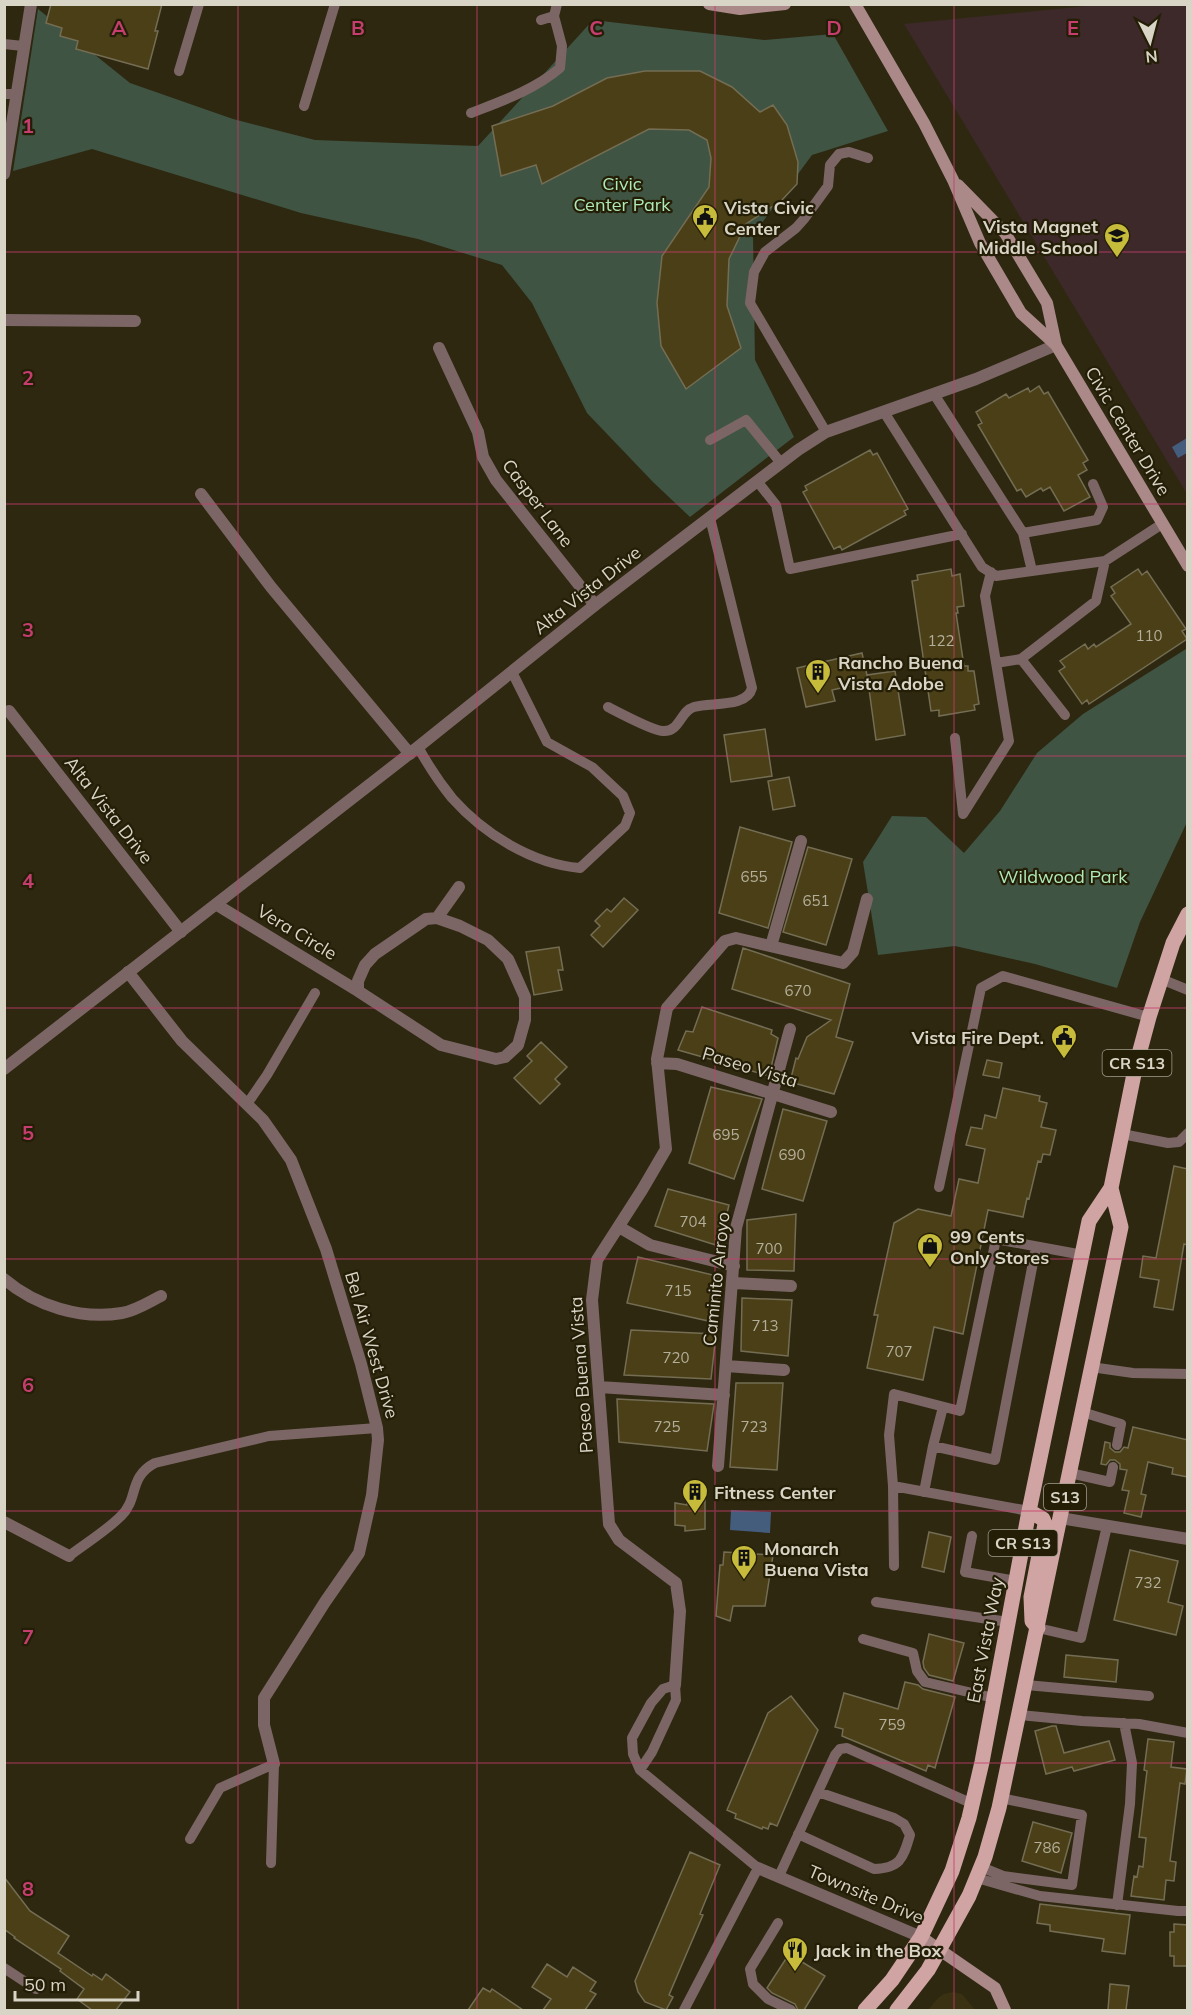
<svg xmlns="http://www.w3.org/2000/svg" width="1192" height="2015" viewBox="0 0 1192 2015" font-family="Mulish,sans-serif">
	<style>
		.built { fill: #3a3112 }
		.education { fill: #3d2929 }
		.green { fill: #3f5442 }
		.water { fill: #445d7d }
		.building { fill: #4a3f16; stroke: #746d54; stroke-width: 1.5 }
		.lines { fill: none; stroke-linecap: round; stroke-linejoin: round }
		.service { stroke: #7b6665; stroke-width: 10 }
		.minor { stroke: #7b6665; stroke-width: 12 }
		.tertiary { stroke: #7b6665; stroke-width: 12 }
		.secondary { stroke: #aa8988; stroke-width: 12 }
		.primary { stroke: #cfa4a2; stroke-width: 15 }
		.grid { fill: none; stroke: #c63e70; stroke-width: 1.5; stroke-opacity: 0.55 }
		.labels { text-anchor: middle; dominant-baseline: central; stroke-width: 4.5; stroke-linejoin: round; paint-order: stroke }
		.number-label { font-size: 15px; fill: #b4af9a }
		.shield { fill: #241e07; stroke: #a29d8d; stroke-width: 1.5 }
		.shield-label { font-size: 16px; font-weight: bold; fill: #d8d4c6 }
		.park-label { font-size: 18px; fill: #aee9b8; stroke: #241e07 }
		.poi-label { font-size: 18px; font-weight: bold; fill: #d8d4c6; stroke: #241e07; text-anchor: start }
		.street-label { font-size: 18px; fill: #d8d4c6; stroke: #241e07 }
		.grid-label { font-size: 20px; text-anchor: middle; font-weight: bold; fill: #c63e70; stroke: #241e07; stroke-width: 4.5; stroke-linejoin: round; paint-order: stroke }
	</style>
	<rect width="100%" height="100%" fill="#2e2811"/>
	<path class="built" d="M953 1992 962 1994 975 2010H928L938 1998 944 1994Z"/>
	<path class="education" d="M1097 5H1187V494L904 24Z"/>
	<path class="green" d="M38 9 130 83 233 119 315 140 478 146 593 20 765 40 833 34 888 131 812 155 753 235 755 360 794 437 690 517 653 482 587 413 532 303 502 265 418 239 301 213 92 149 13 171Z
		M1186 649 1187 651V822L1140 922 1117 988 1035 964 955 946 878 955 863 862 892 816 926 817 964 853 1000 811 1037 753 1083 714Z"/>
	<path class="water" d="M1187 438V453L1178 458 1172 447Z
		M731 1510 771 1512 770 1533 730 1530Z"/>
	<path class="building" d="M51 4H162L155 31H158L148 69 76 49 78 41 60 36 62 28 46 23Z
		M645 71H700L732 87 760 112 773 105 787 125 798 162 797 184 782 200 746 224 729 259 727 306 741 348 686 389 661 346 657 303 662 256 709 187 711 158 707 140 689 130 649 129 542 184 536 165 501 176 492 126 553 106 607 78Z
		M1039 386 1044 394 1048 392 1088 460 1083 463 1087 470 1078 475 1090 497 1064 511 1050 487 1043 491 1041 488 1026 497 1021 489 1017 491 978 425 982 423 976 412 1006 394 1009 398 1028 388 1030 392Z
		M870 450 873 455 877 453 908 509 904 511 906 515 842 550 840 546 834 549 803 492 807 490 805 486Z
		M951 569 952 576 960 574 964 606 957 607 958 613H956L964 666H968V671H974L979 704 974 705 975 710 939 716V710L931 711 912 581 918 580 917 575Z
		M1138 569 1142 575 1147 571 1186 629 1182 631 1187 639 1089 704 1087 700 1082 704 1059 671 1065 667 1060 661 1085 644 1088 649 1094 644 1096 647 1131 624 1111 596 1115 593 1111 587Z
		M862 653 868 680 867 675 895 671 905 735 876 740 868 682 832 690 835 701 806 707 797 668Z
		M765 729 772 776 731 782 724 735Z
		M789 777 795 806 773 810 768 781Z
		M740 827 792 842 768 928 719 913Z
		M808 847 852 859 826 945 783 932Z
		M624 898 638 910 603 947 591 935 600 926 595 921 607 909 611 912Z
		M559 947 563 970H558L562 990 534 995 526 952Z
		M743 948 850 984 836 1037 853 1042 834 1094 790 1082 796 1058 798 1059 807 1037 831 1020 732 989Z
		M702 1007 772 1030 771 1034 778 1038 769 1076 678 1050 686 1031 693 1032Z
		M541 1042 567 1067 555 1079 560 1084 540 1104 514 1078 532 1061 527 1056Z
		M987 1060 1002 1063 999 1078 983 1075Z
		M711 1087 762 1099 734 1179 689 1163Z
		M1003 1088 1040 1096 1039 1101 1047 1103 1041 1127 1056 1130 1050 1155 1043 1154 1041 1162 1038 1161 1029 1199 1027 1198 1023 1217 988 1210 963 1334 934 1327 923 1380 867 1368 878 1315H874L894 1223 918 1209 951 1216 959 1179 978 1183 985 1149 966 1145 971 1127 982 1129 985 1115 996 1118Z
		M783 1109 827 1121 803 1201 762 1189Z
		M1174 1166 1188 1169V1245L1184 1244 1173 1310 1154 1307 1159 1280 1140 1277 1143 1256 1156 1258Z
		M668 1189 729 1205 719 1246 655 1226Z
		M796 1214 794 1271 747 1270V1220Z
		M638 1257 721 1277 713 1322 627 1303Z
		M742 1298 792 1300 788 1356 741 1351Z
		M631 1330 716 1334 711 1379 624 1375Z
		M736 1383H783L777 1470 730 1467Z
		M617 1399 714 1404 707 1451 619 1442Z
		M1133 1427 1188 1440V1477L1172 1474 1173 1468 1148 1462 1141 1494 1146 1495 1141 1517 1124 1513 1129 1491 1122 1490 1127 1470 1120 1469V1464L1115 1460H1110L1106 1465 1101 1464 1105 1442 1110 1443V1448L1115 1452H1120L1124 1447 1128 1448Z
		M705 1491V1529L685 1531V1526L675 1525V1503L687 1505 688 1493Z
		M929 1532 951 1537 944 1572 922 1567Z
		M1130 1550 1178 1561 1168 1602 1183 1606 1176 1635 1114 1620Z
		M724 1552 773 1555 765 1606H733L730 1621 716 1616 720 1565H723Z
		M929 1634 964 1643 953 1681 929 1675 924 1668 923 1662Z
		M1066 1655 1118 1660 1116 1682 1064 1677Z
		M905 1682 918 1685 923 1689 955 1697 935 1768 928 1765 926 1771 842 1736 843 1729 835 1727 844 1693 898 1709Z
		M791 1696 818 1730 777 1826 770 1823 768 1829 763 1827 762 1829 735 1818 736 1814 727 1810 768 1713Z
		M1052 1726H1056L1064 1753 1109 1741 1115 1760 1074 1771 1072 1767 1046 1774 1035 1731Z
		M1148 1739 1174 1742 1171 1767 1187 1769 1185 1784 1180 1783 1170 1861 1176 1862 1174 1881 1166 1880 1164 1900 1131 1896 1134 1876 1137 1877 1139 1866 1143 1867 1146 1838 1139 1837 1147 1771 1144 1770Z
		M1033 1822 1072 1833 1061 1873 1022 1861Z
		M690 1852 720 1865 700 1914 703 1915 669 1995 673 1997 666 2010 645 2002 638 1992 635 1981Z
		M4 1877 30 1911 69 1936 58 1953 92 1976 93 1974 102 1980 106 1974 130 1992 116 2010H92L77 1999 84 1989 60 1971 61 1969 14 1938 15 1937 4 1929Z
		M1040 1904 1130 1915 1125 1954 1102 1951 1104 1939 1050 1931V1925L1037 1923Z
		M1174 1924 1188 1925V1966H1174V1956H1170V1932H1174Z
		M789 1954 825 1976 804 2010H798L795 2004 772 1993 767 1988Z
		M547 1964 567 1977 573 1967 596 1982 590 1991 596 1994 585 2010H543L551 1999 532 1987Z
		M1110 1984 1129 1986 1126 2010H1108Z
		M483 1988 490 1992 492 1989 523 2010H468Z"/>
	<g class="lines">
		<path class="service" d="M541 20 554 16
			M4 44 23 46
			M179 71 199 4
			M4 94H17
			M304 106 335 4
			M471 113C502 101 534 90 560 68L562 46 554 16 557 4
			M934 394 1023 533 1032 571
			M884 412 982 567 996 576 1105 561
			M826 432 750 303 754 272 765 252 796 228 804 219 828 186 830 165 839 154 849 152 868 158
			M710 440 746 420 781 463
			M757 481 776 505 790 569 962 534
			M1023 533 1097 520 1103 507 1093 484
			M996 663 1021 659
			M608 707C620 713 653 731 663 731 680 732 680 711 694 707 711 702 747 708 752 688L710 518
			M1065 715 1021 659 1096 601 1105 561 1162 524
			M955 738 963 814 1009 741 985 596 991 572
			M418 747C428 765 439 782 452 798 484 834 532 864 580 868L625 826 630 813 623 796 592 767 547 742 512 672
			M1161 979 1188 990
			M247 1104 267 1075 315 993
			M1122 1134 1168 1143 1179 1142 1188 1133
			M939 1187 981 988 1003 976 1149 1017
			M1091 1367 1133 1373 1188 1374
			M943 1407 933 1446 995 1460 1036 1247
			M1082 1412 1121 1424 1117 1445
			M1070 1473 1110 1482 1113 1467
			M893 1486 894 1566
			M924 1492 933 1446
			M1029 1511 893 1486 889 1435 894 1394 960 1411 996 1239 1083 1255
			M972 1536 965 1572 1016 1581
			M69 1556C86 1543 106 1531 121 1516 139 1499 128 1477 155 1463L269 1436 377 1428
			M876 1602 1008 1622
			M1038 1628 1081 1638 1107 1526
			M863 1639 913 1653 917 1671 925 1682 994 1698
			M1026 1685 1149 1696
			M1020 1715 1082 1721 1139 1724 1188 1733
			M640 1770 652 1752 676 1700 675 1685 663 1689 651 1703 632 1738 633 1754 640 1770 758 1868 684 2010
			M798 1834 874 1869C901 1868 903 1858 910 1835L904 1824 894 1818 818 1792
			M190 1839 220 1788 274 1764 271 1863
			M981 1867 1003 1876 1072 1885 1082 1815 1001 1798
			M779 1876 835 1755 840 1749 847 1748 973 1804
			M977 1878 1040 1896 1178 1911H1188
			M1117 1905 1130 1804 1132 1763 1124 1723
			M778 1923 750 1969 753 1984 768 1999 791 2010
			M4 1968 36 1989"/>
		<path class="minor" d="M4 174 31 4
			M4 320 135 321
			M439 348 478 432 483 457 496 480 595 605
			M201 494 271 587 410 754
			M9 711 181 932
			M217 905 358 991 441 1045 496 1059 505 1057 518 1045 525 1020V997L508 959 488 940 460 926 437 918 426 919 375 954 365 965 358 981V991
			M437 918 459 887
			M771 946 801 841
			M128 972 182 1041 263 1120 291 1160 326 1249 361 1364 377 1428 378 1440 372 1495 359 1553 325 1602 264 1698V1725L274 1764
			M657 1063 677 1064 831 1112
			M619 1227 650 1245 734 1266
			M4 1279C36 1306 81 1320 122 1313 135 1311 149 1302 161 1296
			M733 1283 791 1286
			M726 1366 784 1370
			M599 1387 724 1395
			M718 1466 736 1228 790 1029
			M1060 1518 1188 1539
			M4 1522 69 1556
			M675 1685 680 1611 676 1583 619 1540 609 1524 592 1300 597 1260 642 1190 666 1149 657 1059 667 1008 725 941 736 938 843 963 853 952 867 899"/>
		<path class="tertiary" d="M4 1069 418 747 595 605 798 450 826 432 976 379 1056 345
			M758 1868 921 1937"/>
		<path class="secondary" d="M709 4 740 9 785 4
			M855 4 924 123 953 180 980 243 1021 313 1056 345 1188 566
			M958 185 1005 233 1047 303 1056 345
			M921 1937 995 1988 1005 2010"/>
		<path class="primary" d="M1029 1511 1043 1519 1045 1524 1031 1597 1032 1621 1038 1628
			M865 2010 892 1980 921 1937 952 1871 969 1818 982 1762 1029 1511 1089 1221 1111 1188 1135 1069 1149 1017 1173 943 1188 914
			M897 2010 928 1970 969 1896 985 1857 999 1808 1121 1227 1111 1188"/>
	</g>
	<path class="grid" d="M238 4V2010M477 4V2010M715 4V2010M954 4V2010M4 252H1188M4 504H1188M4 756H1188M4 1008H1188M4 1259H1188M4 1511H1188M4 1763H1188"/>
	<defs>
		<symbol id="civic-pin" viewBox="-11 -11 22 30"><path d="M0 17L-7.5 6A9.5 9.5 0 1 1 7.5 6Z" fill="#c7bb3b" stroke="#241e07"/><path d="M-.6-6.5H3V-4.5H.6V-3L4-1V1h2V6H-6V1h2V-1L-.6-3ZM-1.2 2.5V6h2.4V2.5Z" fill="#111"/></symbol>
		<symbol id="school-pin" viewBox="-11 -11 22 30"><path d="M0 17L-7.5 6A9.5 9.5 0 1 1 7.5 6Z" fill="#c7bb3b" stroke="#241e07"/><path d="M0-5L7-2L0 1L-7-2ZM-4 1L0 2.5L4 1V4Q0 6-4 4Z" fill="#111"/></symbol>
		<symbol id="building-pin" viewBox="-11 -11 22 30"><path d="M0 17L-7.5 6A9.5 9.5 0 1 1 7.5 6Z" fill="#c7bb3b" stroke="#241e07"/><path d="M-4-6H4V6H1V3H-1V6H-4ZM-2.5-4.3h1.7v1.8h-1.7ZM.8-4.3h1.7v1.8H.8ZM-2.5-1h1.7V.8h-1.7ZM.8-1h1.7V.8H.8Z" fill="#111"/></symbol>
		<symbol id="shop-pin" viewBox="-11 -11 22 30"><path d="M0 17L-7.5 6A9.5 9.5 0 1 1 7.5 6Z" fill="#c7bb3b" stroke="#241e07"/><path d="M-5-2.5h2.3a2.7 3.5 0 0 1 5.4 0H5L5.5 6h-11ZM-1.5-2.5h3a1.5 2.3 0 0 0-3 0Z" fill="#111"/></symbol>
		<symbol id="restaurant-pin" viewBox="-11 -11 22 30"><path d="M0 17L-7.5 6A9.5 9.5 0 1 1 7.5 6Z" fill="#c7bb3b" stroke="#241e07"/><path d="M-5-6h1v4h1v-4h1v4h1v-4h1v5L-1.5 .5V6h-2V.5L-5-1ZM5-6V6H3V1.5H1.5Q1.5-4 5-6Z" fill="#111"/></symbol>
	</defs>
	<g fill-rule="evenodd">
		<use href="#civic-pin" x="690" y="202" width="30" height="40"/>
		<use href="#school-pin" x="1102" y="221" width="30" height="40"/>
		<use href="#building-pin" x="803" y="657" width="30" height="40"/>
		<use href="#civic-pin" x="1049" y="1022" width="30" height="40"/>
		<use href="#shop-pin" x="915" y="1231" width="30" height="40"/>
		<use href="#building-pin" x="680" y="1477" width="30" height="40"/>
		<use href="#building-pin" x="729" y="1543" width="30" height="40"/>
		<use href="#restaurant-pin" x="780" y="1935" width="30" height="40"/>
	</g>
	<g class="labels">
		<g class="number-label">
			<text x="1149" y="635">110</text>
			<text x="941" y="640">122</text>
			<text x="754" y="876">655</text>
			<text x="816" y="900">651</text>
			<text x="798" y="990">670</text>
			<text x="726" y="1134">695</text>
			<text x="792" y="1154">690</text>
			<text x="693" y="1221">704</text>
			<text x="769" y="1248">700</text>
			<text x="678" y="1290">715</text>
			<text x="765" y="1325">713</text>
			<text x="899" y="1351">707</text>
			<text x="676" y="1357">720</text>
			<text x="667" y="1426">725</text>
			<text x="754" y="1426">723</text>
			<text x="1148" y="1582">732</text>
			<text x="892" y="1724">759</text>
			<text x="1047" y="1847">786</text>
		</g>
		<g class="shield">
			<rect x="1102.5" y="1050" width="69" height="26" rx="4.5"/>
			<rect x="1044" y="1484" width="42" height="26" rx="4.5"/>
			<rect x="988.5" y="1530" width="69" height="26" rx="4.5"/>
		</g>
		<g class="shield-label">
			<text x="1137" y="1063">CR S13</text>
			<text x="1065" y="1497">S13</text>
			<text x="1023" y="1543">CR S13</text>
		</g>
		<g class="park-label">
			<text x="622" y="183">Civic<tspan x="622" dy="21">Center Park</tspan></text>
			<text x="1063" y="876">Wildwood Park</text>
		</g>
		<g class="poi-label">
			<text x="724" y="207">Vista Civic<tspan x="724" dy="21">Center</tspan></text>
			<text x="1098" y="226" text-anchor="end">Vista Magnet<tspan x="1098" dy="21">Middle School</tspan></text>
			<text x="838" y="662">Rancho Buena<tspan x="838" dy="21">Vista Adobe</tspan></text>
			<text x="1044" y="1037" text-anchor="end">Vista Fire Dept.</text>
			<text x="950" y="1236">99 Cents<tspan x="950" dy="21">Only Stores</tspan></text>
			<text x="714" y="1492">Fitness Center</text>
			<text x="764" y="1548">Monarch<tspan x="764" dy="21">Buena Vista</tspan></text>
			<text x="814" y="1950">Jack in the Box</text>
		</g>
		<g class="street-label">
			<text transform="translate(1128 431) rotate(59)">Civic Center Drive</text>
			<text transform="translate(538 503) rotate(53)">Casper Lane</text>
			<text transform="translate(587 590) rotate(-38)">Alta Vista Drive</text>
			<text transform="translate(109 810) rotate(52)">Alta Vista Drive</text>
			<text transform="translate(297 932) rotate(31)">Vera Circle</text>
			<text transform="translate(750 1067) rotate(17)">Paseo Vista</text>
			<text transform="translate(716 1279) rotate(-84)">Caminito Arroyo</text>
			<text transform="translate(372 1345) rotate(74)">Bel Air West Drive</text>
			<text transform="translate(581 1375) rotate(-94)">Paseo Buena Vista</text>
			<text transform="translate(985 1640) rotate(-79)">East Vista Way</text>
			<text transform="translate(866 1894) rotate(23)">Townsite Drive</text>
		</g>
	</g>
	<g class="grid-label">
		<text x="119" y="35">A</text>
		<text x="358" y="35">B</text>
		<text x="596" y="35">C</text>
		<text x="834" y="35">D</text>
		<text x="1073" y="35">E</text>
		<text x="28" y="133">1</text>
		<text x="28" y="385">2</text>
		<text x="28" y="637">3</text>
		<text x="28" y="888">4</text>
		<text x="28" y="1140">5</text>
		<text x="28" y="1392">6</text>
		<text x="28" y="1644">7</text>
		<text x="28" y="1896">8</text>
	</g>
	<rect width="1192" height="2015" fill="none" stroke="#d8d4c6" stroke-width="12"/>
	<g transform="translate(1150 42) rotate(174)" stroke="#241e07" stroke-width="4.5" paint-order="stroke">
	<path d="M0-4.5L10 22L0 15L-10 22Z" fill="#d8d4c6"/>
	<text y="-9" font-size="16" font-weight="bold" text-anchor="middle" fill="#d8d4c6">N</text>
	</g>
	<path d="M15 1991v9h123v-9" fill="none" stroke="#d8d4c6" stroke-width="3"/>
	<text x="24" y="1991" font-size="18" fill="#d8d4c6" stroke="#241e07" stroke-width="4.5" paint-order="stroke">50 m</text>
</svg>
